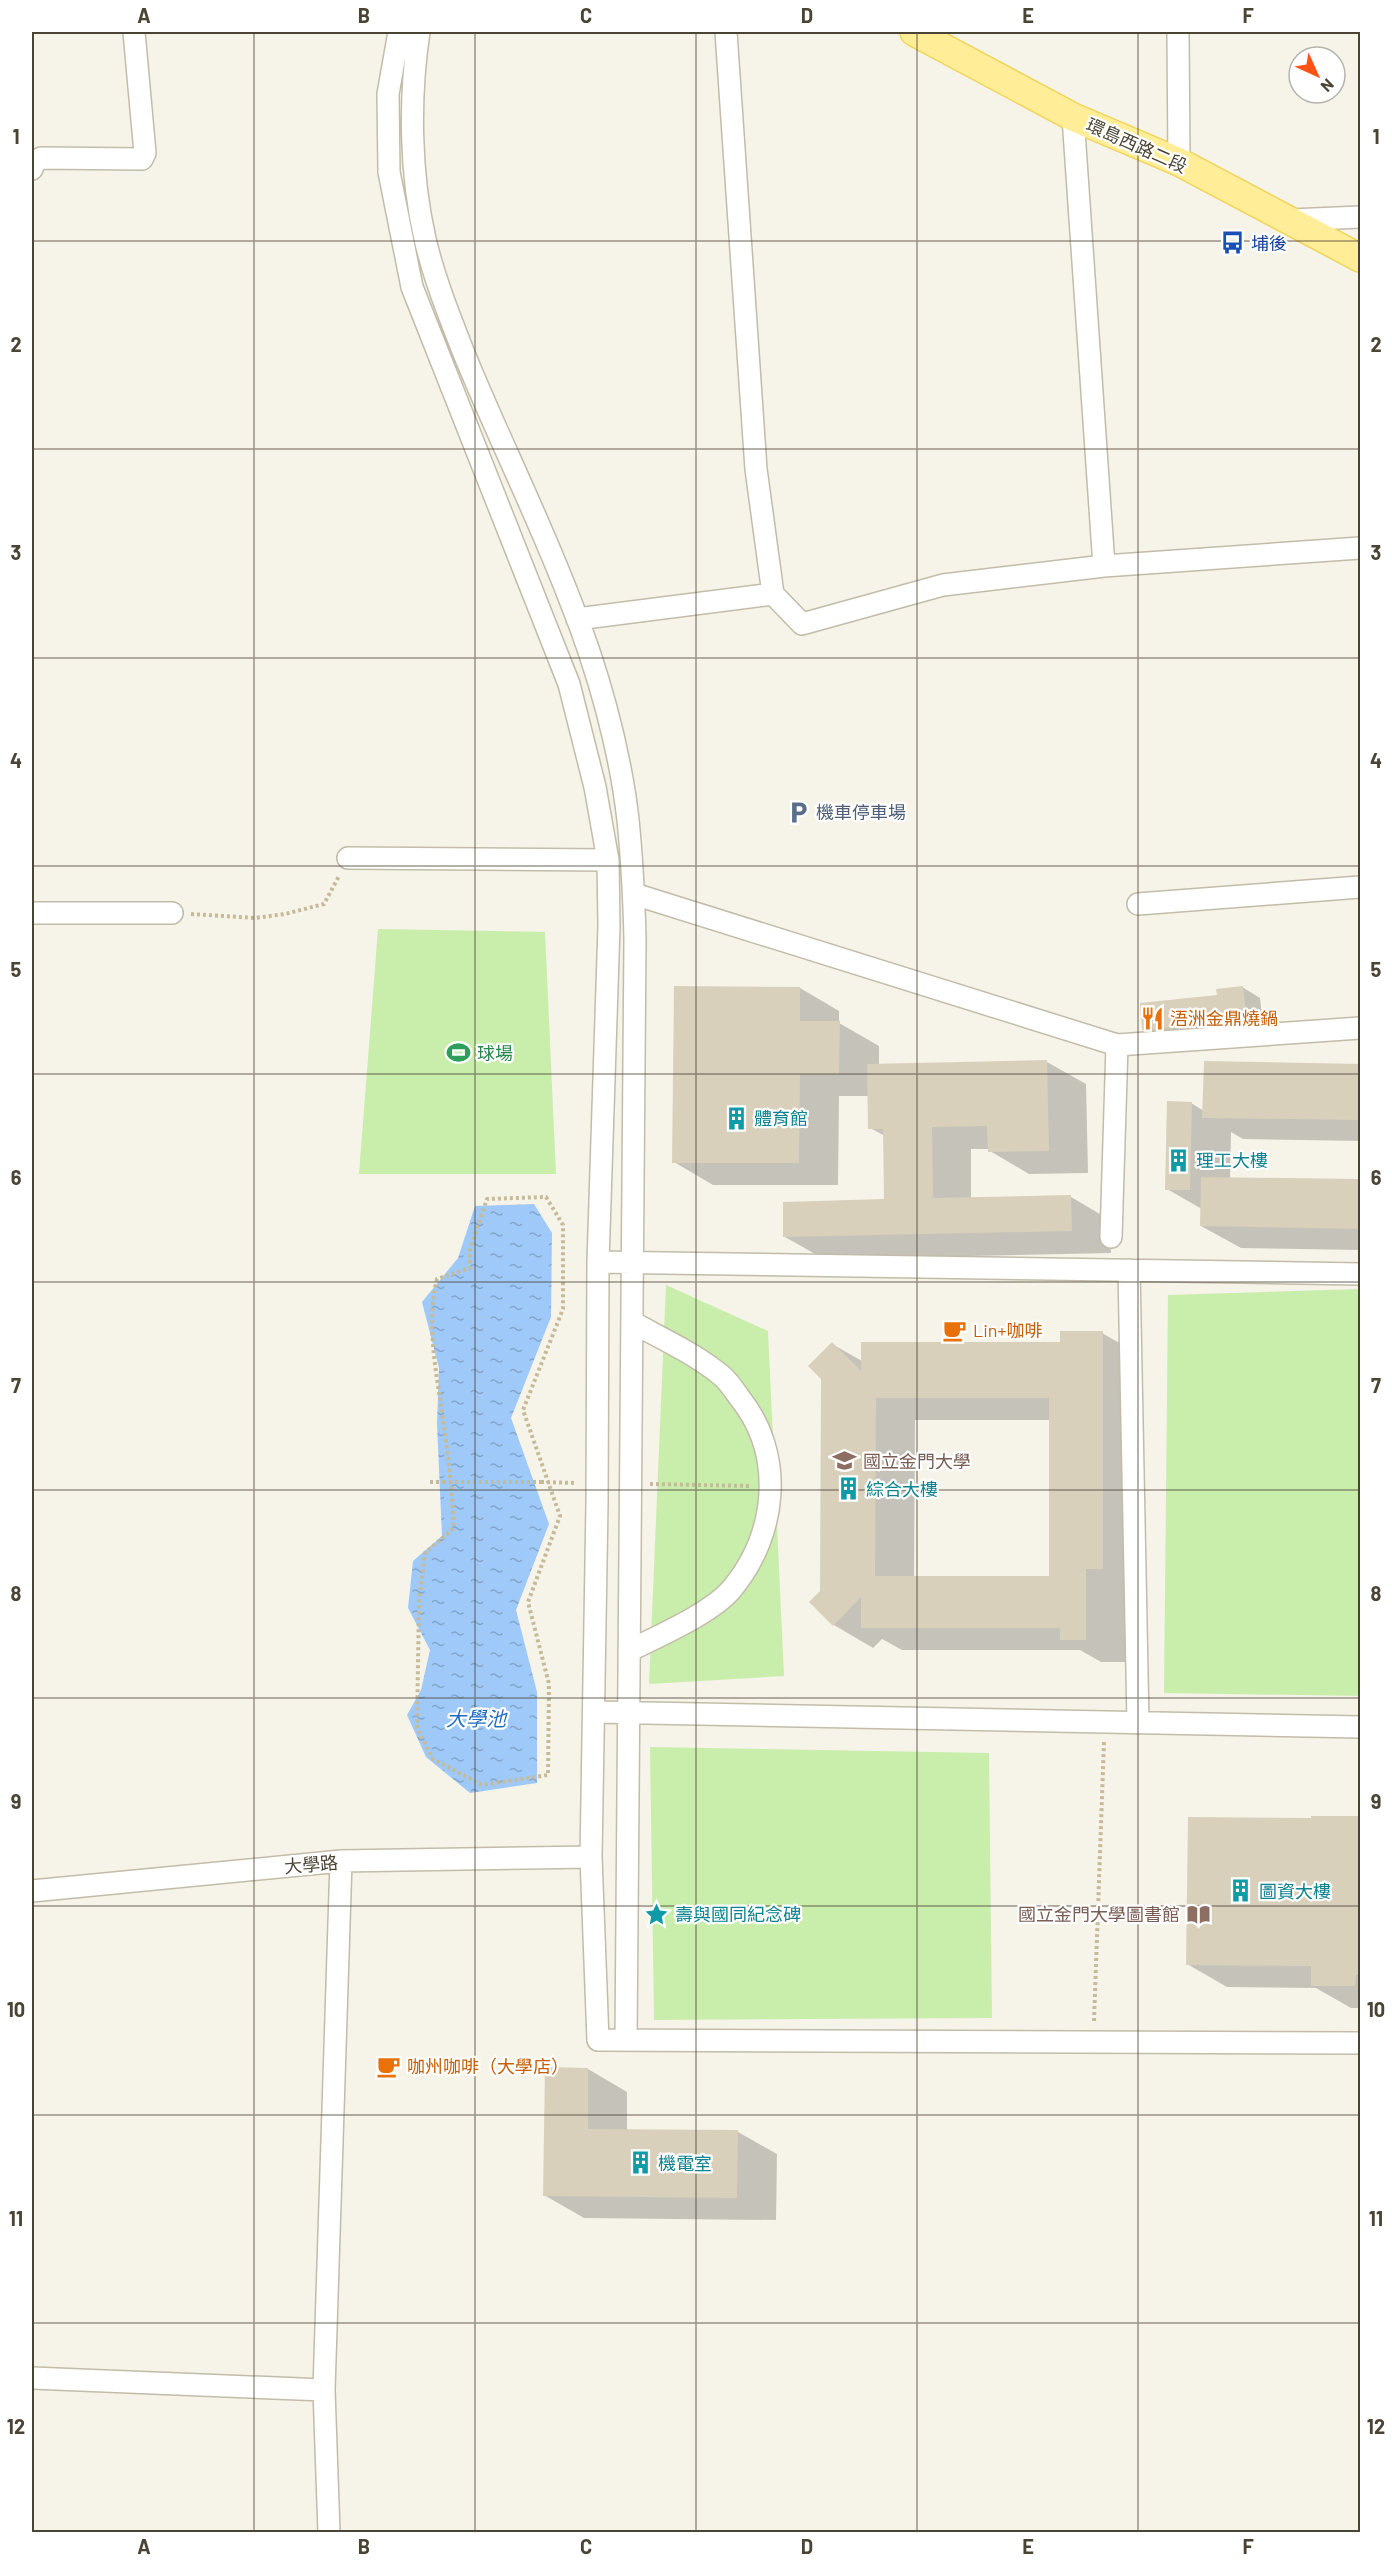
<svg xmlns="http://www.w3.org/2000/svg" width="1392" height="2564" viewBox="0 0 1392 2564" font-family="Barlow,'Noto Sans TC',sans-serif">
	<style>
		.grass { fill: #c9eeac }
		.water { fill: url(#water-ripples) }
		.shadow { fill: #0003; fill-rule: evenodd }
		.building { fill: #d9d0bc; fill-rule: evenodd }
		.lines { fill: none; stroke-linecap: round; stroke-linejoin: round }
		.minor-casing { stroke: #c2bca9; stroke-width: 24 }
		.major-casing { stroke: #f1d45a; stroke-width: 30 }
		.path { stroke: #c6bb99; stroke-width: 4; stroke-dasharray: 3 3; stroke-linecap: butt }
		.minor { stroke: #fff; stroke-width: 21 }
		.major { stroke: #ffed97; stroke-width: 27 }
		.path-bridge { stroke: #c6bb99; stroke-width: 4; stroke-dasharray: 3 3; stroke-linecap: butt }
		.grid { fill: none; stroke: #4a4435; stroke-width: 1.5; stroke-opacity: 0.55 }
		.labels { text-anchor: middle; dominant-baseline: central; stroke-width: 4.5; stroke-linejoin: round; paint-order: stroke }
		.street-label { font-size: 18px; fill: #4a4435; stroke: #fff }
		.transit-label { font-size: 18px; fill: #164399; stroke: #fff; text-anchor: start }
		.service-label { font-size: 18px; fill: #4e5e75; stroke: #fff; text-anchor: start }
		.food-label { font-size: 18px; fill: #c56008; stroke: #fff; text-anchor: start }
		.leisure-label { font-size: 18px; fill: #27864d; stroke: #fff; text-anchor: start }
		.culture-label { font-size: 18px; fill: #0d838f; stroke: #fff; text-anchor: start }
		.education-label { font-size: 18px; fill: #785e54; stroke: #fff; text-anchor: start }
		.water-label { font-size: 20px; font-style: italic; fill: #216dc3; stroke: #fff }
		.neatline { fill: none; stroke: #4a4435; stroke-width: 2 }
		.grid-label { font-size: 20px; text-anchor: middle; font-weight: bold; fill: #4a4435 }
	</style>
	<defs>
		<pattern id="water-ripples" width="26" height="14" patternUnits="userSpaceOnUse" patternTransform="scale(1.5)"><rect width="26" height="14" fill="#9ec9f8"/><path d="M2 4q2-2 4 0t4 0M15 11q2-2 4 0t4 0" fill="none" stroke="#83a5ca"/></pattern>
	</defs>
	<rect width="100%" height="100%" fill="#f6f3e8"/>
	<path class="grass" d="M378 929 545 932 556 1174H359Z
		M666 1285 768 1331 784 1676 649 1684Z
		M1360 1289V1696L1164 1693 1168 1295Z
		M650 1747 989 1753 992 2018 654 2020Z"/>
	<path class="water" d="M534 1204 552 1233 551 1317 511 1418 549 1524 516 1610 537 1692V1783L470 1793 426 1757 407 1715 421 1690 430 1650 408 1608 413 1561 442 1536 437 1424 439 1368 422 1302 458 1258 475 1206Z"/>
	<path class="shadow" d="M1242 987 1260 998 1264 1033 1162 1040 1144 1030Z
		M800 988 839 1011V1023L879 1046V1065L1047 1062 1086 1084 1088 1173 1029 1174 990 1151V1149H971V1199L1071 1197 1110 1220 1111 1253 824 1259 785 1237 886 1201 885 1136 870 1128 869 1096H839L838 1185H713L674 1162Z
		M1205 1063 1360 1066V1141L1243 1139 1231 1132 1230 1179 1360 1180V1250L1241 1248 1201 1226 1202 1209 1167 1189 1191 1103 1204 1111Z
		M1102 1333 1142 1356V1590H1125V1662H1101L1080 1650H902L882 1639 873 1648 834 1625 822 1591 832 1344 862 1361 1061 1344ZM915 1420H1050V1578H914Z
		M1358 1817 1360 1819V2008H1351L1316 1988 1227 1987 1187 1964 1312 1820Z
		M546 2069H588L627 2092V2131L738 2132 777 2154 776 2220 584 2218 544 2195Z"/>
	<path class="building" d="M674 986 800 987V1021H840L839 1074H800L799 1163H672Z
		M1243 986 1247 1023 1142 1030 1140 1003 1217 995 1216 989Z
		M1047 1060 1049 1151 988 1152 987 1126 932 1127 933 1198 1071 1195 1072 1231 783 1237V1202L884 1199 883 1129H868L867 1064Z
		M1204 1061 1360 1064V1120L1202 1118Z
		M1167 1101 1192 1102 1190 1190H1165Z
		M1201 1177 1360 1179V1229L1200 1226Z
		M1060 1331H1103V1569H1086V1640H1060V1628H861V1597L833 1626 809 1602 820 1591 821 1379 808 1366 832 1342 861 1371V1342H1060ZM876 1398H1049V1576H875Z
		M1311 1816H1358V1830H1360V1975H1356L1355 1986H1311V1966L1186 1965 1188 1817 1311 1818Z
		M545 2067 588 2068V2129L738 2130 737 2198 543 2196Z"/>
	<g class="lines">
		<defs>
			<path id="minor" d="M399 32 388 94 389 172 412 287 569 684 595 787 608 860 609 926 598 1262 597 1504 591 1857 598 2040 1360 2043
				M419 32C409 98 410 173 425 239 434 278 449 315 463 351 497 435 538 516 570 600 597 667 620 748 628 820 632 859 634 899 635 939L626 2040
				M726 32 756 469 773 594
				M1178 32 1179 162
				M1073 117 1104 566 1360 548
				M32 169 34 163 41 158 142 159 145 153 134 32
				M1291 220 1360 217
				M577 619 773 594 802 624 943 585 1104 566
				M348 858 608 860
				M634 894 1117 1045 1111 1237
				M1138 904 1360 887
				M32 913H172
				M1117 1045 1360 1028
				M598 1262 1360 1274
				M1129 1270 1138 1723
				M629 1651C658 1636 710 1614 731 1590 777 1535 786 1455 739 1397 734 1390 729 1382 722 1376 696 1354 662 1339 632 1322
				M594 1712 1360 1727
				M32 1891 341 1861 591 1857
				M32 2378 324 2390
				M329 2532 324 2390 341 1861"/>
			<path id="major" d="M914 32 1073 117 1179 162 1360 258"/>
		</defs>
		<use href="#minor" class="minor-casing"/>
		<use href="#major" class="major-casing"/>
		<path class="path" d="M191 914 255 918 285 914 324 904 339 876
			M546 1197 563 1225V1309L523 1410 560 1516 528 1602 549 1684 548 1775 482 1785 433 1759 417 1728 419 1601 425 1553 454 1528C452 1489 448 1451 442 1413 436 1370 426 1322 437 1279L470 1268V1250L487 1199Z
			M430 1482H443
			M541 1482 576 1483
			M650 1484 750 1486
			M1094 2021 1104 1741"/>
		<use href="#minor" class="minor"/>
		<use href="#major" class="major"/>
		<path class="path-bridge" d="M443 1482H541"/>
	</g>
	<path class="grid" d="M254 32V2532M475 32V2532M696 32V2532M917 32V2532M1138 32V2532M32 241H1360M32 449H1360M32 658H1360M32 866H1360M32 1074H1360M32 1282H1360M32 1490H1360M32 1698H1360M32 1906H1360M32 2115H1360M32 2323H1360"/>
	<defs>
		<symbol id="bus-bare" viewBox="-9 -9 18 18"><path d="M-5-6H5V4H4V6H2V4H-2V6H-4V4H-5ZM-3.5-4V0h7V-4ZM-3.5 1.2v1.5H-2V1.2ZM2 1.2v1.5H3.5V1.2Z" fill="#1a4fb4" stroke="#fff" stroke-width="2.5" paint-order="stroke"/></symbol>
		<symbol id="parking-bare" viewBox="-9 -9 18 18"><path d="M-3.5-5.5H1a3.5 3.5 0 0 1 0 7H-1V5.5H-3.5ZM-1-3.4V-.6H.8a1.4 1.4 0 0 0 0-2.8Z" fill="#5c6f8a" stroke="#fff" stroke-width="2.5" paint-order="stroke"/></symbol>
		<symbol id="restaurant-bare" viewBox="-9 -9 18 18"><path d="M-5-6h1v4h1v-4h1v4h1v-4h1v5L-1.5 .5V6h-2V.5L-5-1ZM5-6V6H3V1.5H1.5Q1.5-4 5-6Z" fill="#e8710a" stroke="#fff" stroke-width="2.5" paint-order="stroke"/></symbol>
		<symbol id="stadium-bare" viewBox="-9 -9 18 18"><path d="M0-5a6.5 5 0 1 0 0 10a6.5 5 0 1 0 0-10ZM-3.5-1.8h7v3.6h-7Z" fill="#2e9e5b" stroke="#fff" stroke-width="2.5" paint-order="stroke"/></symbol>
		<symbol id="building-bare" viewBox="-9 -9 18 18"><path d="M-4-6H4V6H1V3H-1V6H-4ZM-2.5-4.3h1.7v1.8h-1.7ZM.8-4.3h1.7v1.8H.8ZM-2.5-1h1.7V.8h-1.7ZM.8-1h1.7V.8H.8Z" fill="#0f9aa8" stroke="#fff" stroke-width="2.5" paint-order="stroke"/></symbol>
		<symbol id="cafe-bare" viewBox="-9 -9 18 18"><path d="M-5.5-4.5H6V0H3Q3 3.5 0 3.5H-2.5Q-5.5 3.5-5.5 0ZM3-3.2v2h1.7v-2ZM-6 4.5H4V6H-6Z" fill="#e8710a" stroke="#fff" stroke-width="2.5" paint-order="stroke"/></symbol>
		<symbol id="university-bare" viewBox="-9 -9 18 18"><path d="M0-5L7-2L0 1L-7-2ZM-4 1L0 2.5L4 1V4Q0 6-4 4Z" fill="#8d6e63" stroke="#fff" stroke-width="2.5" paint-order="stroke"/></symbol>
		<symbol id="sight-bare" viewBox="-9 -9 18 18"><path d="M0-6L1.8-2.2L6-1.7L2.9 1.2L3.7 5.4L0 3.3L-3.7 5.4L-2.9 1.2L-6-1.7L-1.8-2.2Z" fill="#0f9aa8" stroke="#fff" stroke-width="2.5" paint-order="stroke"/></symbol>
		<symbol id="library-bare" viewBox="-9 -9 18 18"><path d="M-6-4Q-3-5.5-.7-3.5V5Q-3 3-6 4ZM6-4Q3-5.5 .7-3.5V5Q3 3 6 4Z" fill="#8d6e63" stroke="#fff" stroke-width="2.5" paint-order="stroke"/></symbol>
	</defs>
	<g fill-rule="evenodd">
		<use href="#bus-bare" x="1216" y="226" width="33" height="33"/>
		<use href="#parking-bare" x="782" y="796" width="33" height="33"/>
		<use href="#restaurant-bare" x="1136" y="1002" width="33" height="33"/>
		<use href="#stadium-bare" x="442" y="1036" width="33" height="33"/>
		<use href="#building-bare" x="720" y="1102" width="33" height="33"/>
		<use href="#building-bare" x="1162" y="1144" width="33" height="33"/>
		<use href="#cafe-bare" x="938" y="1314" width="33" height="33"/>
		<use href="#university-bare" x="828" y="1444" width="33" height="33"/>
		<use href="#building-bare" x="832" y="1472" width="33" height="33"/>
		<use href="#building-bare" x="1224" y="1874" width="33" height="33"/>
		<use href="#sight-bare" x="640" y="1898" width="33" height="33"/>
		<use href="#library-bare" x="1182" y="1898" width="33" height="33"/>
		<use href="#cafe-bare" x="372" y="2050" width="33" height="33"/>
		<use href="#building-bare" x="624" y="2146" width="33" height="33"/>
	</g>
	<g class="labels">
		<g class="street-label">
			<text transform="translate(1137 145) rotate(24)">環島西路二段</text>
			<text transform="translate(311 1864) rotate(-5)">大學路</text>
		</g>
		<g class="transit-label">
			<text x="1251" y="243">埔後</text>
		</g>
		<g class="service-label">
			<text x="816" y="812">機車停車場</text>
		</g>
		<g class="food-label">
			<text x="1170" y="1018">浯洲金鼎燒鍋</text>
			<text x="973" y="1330">Lin+咖啡</text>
			<text x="407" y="2066">咖州咖啡（大學店）</text>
		</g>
		<g class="leisure-label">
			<text x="477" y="1053">球場</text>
		</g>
		<g class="culture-label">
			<text x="754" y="1118">體育館</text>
			<text x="1196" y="1160">理工大樓</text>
			<text x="866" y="1489">綜合大樓</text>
			<text x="1259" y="1891">圖資大樓</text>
			<text x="675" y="1914">壽與國同紀念碑</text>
			<text x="658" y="2163">機電室</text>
		</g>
		<g class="education-label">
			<text x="863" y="1461">國立金門大學</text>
			<text x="1180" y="1914" text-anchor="end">國立金門大學圖書館</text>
		</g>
		<g class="water-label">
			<text x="476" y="1718">大學池</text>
		</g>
	</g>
	<rect width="1392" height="2564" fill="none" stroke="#ffffff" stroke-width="66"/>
	<g transform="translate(1317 75) rotate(135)"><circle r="28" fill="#ffffff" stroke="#b7b4ae" stroke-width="1.5"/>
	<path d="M0-4.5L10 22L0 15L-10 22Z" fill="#ff5215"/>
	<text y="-9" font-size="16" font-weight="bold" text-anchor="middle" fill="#4a4435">N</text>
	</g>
	<rect x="33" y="33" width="1326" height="2498" class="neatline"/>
	<g class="grid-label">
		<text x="144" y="23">A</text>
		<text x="364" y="23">B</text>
		<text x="586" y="23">C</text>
		<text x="807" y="23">D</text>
		<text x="1028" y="23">E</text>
		<text x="1248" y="23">F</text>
		<text x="16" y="144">1</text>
		<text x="1376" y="144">1</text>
		<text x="16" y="352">2</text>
		<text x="1376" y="352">2</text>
		<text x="16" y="560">3</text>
		<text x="1376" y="560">3</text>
		<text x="16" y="768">4</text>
		<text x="1376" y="768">4</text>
		<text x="16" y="977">5</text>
		<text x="1376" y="977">5</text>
		<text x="16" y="1185">6</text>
		<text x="1376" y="1185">6</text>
		<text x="16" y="1393">7</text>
		<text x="1376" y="1393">7</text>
		<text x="16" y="1601">8</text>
		<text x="1376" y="1601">8</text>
		<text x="16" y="1809">9</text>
		<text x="1376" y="1809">9</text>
		<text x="16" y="2017">10</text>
		<text x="1376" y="2017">10</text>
		<text x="16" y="2226">11</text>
		<text x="1376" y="2226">11</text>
		<text x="16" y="2434">12</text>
		<text x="1376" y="2434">12</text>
		<text x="144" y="2554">A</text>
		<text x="364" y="2554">B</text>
		<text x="586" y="2554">C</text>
		<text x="807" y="2554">D</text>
		<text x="1028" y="2554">E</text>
		<text x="1248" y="2554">F</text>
	</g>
</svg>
